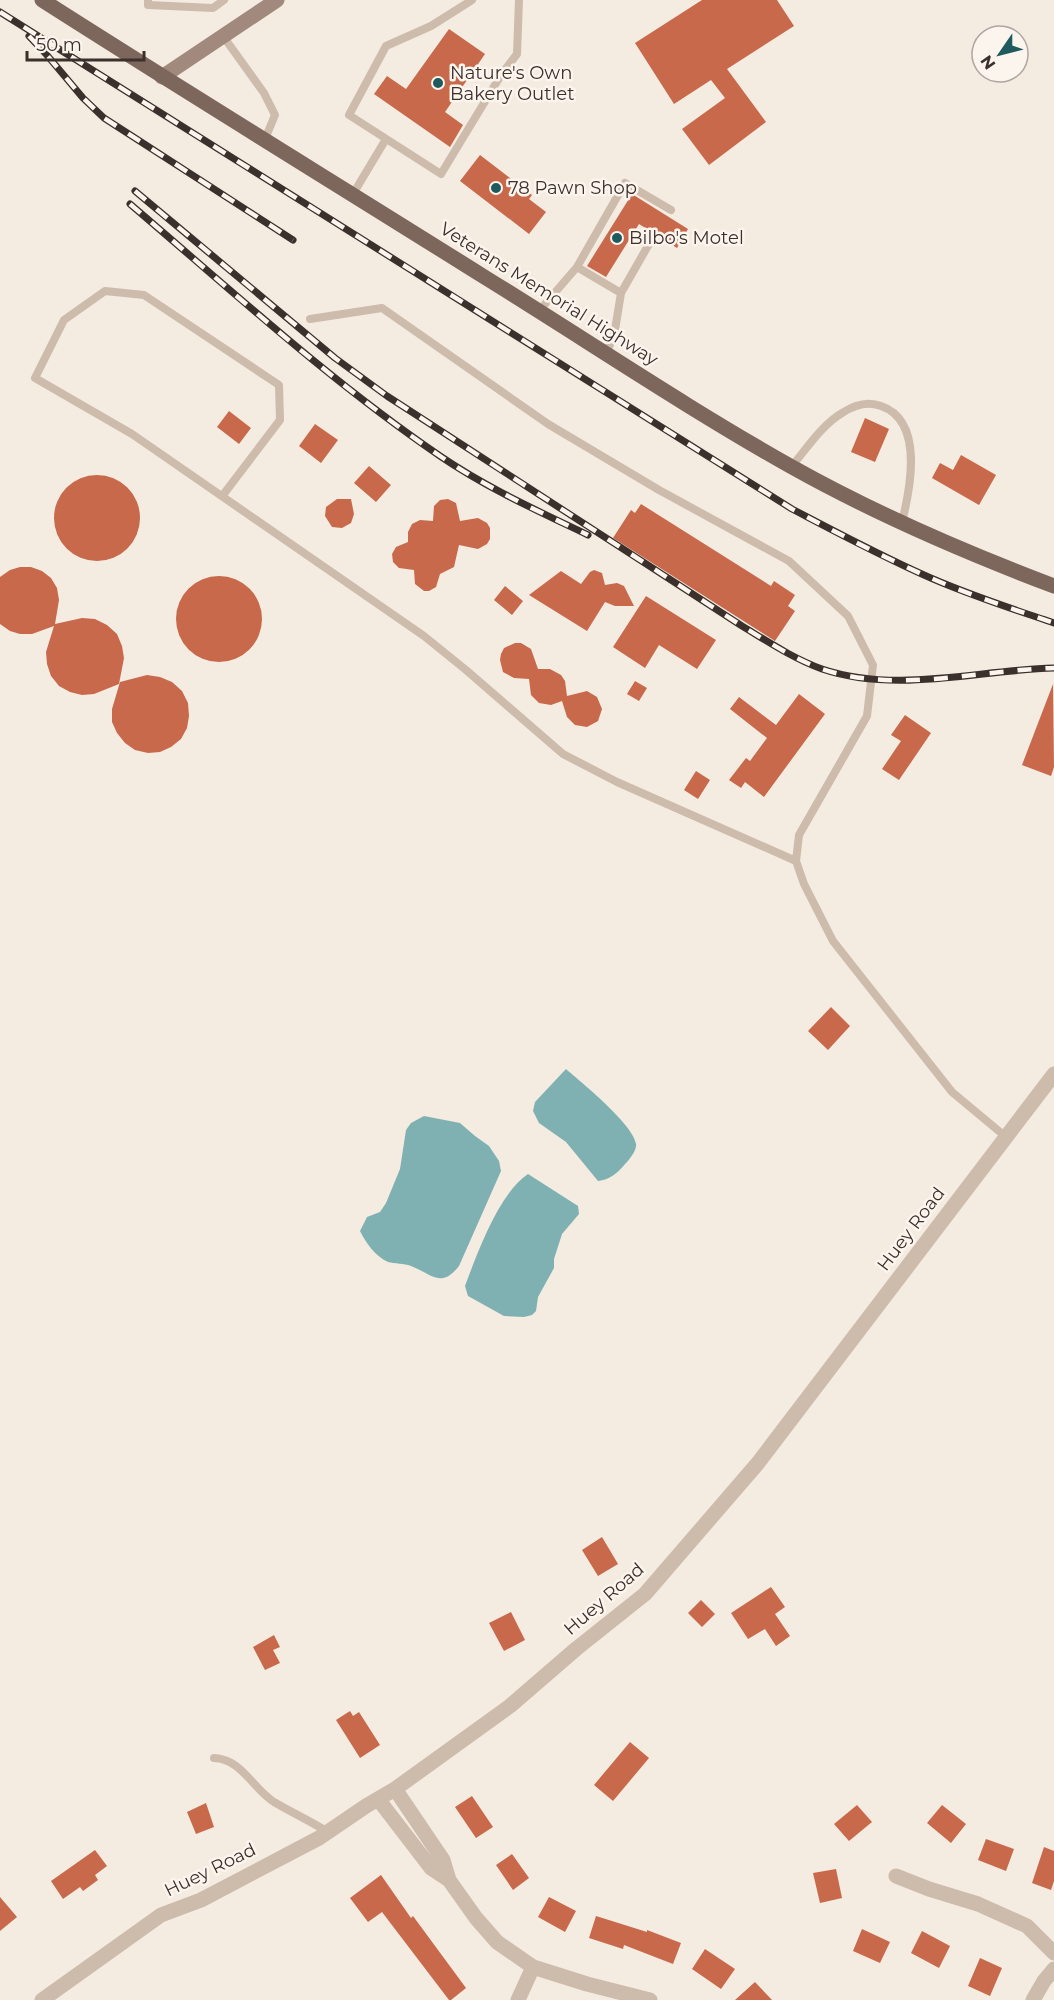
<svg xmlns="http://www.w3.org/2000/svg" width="1054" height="2000" viewBox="0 0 1054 2000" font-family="Montserrat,sans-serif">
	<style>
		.water { fill: #7fb0b2 }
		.building { fill: #c8694b }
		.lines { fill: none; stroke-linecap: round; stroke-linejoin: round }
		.lane { stroke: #cdbbac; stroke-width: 8 }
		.street { stroke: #cdbbac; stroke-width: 15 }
		.secondary { stroke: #a18a7d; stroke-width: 15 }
		.primary { stroke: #7d675c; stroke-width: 15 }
		.rail-casing { stroke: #3b302b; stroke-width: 7 }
		.rail { stroke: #fbf5ee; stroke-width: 4.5; stroke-dasharray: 14; stroke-linecap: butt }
		.poi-dot { fill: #1f5a5e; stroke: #fbf5ee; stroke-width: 2 }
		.labels { text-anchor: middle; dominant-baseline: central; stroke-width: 5; stroke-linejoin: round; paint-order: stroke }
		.poi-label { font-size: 18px; fill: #3b302b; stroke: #fbf5ee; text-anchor: start }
		.street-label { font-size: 18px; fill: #3b302b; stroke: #fbf5ee }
	</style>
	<rect width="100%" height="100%" fill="#f4ebe1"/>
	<path class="water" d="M566 1069C582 1083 633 1124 636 1144 637 1150 630 1159 625 1164 618 1173 609 1180 598 1181L566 1142 539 1123 533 1111 535 1102Z
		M424 1116 460 1123 475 1136 489 1146 499 1161 501 1171 459 1266C441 1289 432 1274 411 1266 404 1263 395 1264 388 1262 375 1256 366 1243 360 1231L367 1217 380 1212 386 1203 400 1169 406 1130 411 1123Z
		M528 1174 578 1206 579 1214 562 1234 554 1259V1268L538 1297 536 1311 532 1315 524 1317 504 1316 468 1296 465 1286C477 1254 499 1193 528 1174Z"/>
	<path class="building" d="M702 0H777L794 26 727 69 766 122 709 165 682 129 725 98 711 80 674 104 635 43Z
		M449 29 485 54 445 112 463 125 450 147 374 94 387 76 406 89Z
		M480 155 532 195 529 199 546 212 529 234 460 181Z
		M632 194 688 229 677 248 639 224 606 277 587 266Z
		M229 411 251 428 239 444 217 427Z
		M865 418 889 429 875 462 851 452Z
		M315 424 338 440 321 463 299 446Z
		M961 455 996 475 979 505 932 478 940 463 953 470Z
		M369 466 391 485 376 502 354 483Z
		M54 518a43 43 0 1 1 86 0a43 43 0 1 1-86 0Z
		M337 499H351L354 514 351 523 342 528 332 527 325 516 326 507Z
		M448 499 456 503 460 521 478 518 487 523 490 528V539L487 544 478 549 459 545 454 567 440 574 436 587 429 591H424L415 584 414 570 399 568 393 562 392 554 396 547 408 542V532L412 524 420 520 433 521 434 506 440 500Z
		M641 504 771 586 774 581 795 595 788 606 795 611 775 641 613 538 631 510 635 513Z
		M20 567H31L42 571 51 578 57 588 59 600 55 624 82 618 95 619 107 625 117 634 122 646 124 658 119 684 94 694 82 695 70 692 59 686 51 676 47 664 46 652 54 626 32 634H20L10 631 0 624V577L10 570Z
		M594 570 602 573 605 585 617 583 624 586 634 606H615L605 602 587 631 529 595 561 571 581 584 590 572Z
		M176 619a43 43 0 1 1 86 0a43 43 0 1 1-86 0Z
		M505 586 523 601 512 615 494 600Z
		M646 596 716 640 697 669 659 645 645 668 613 647Z
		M515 643H521L531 649 538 669H550L561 675 565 681 567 696 587 691 597 697 602 709 598 721 587 727 575 725 567 717 562 701 551 705 539 703 531 695 529 679 514 678 503 672 500 660 501 654 504 648Z
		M147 675 160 677 172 682 182 691 188 703 189 716 187 728 181 739 171 747 160 752 148 753 135 750 125 743 117 733 112 722V709L120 682Z
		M635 681 647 688 639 701 627 694Z
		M1053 684 1054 767 1051 776 1022 765Z
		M799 694 825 714 764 797 745 782 741 788 729 780 746 758 750 761 767 738 730 709 739 697 776 725Z
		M905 715 931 733 899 780 882 769 901 741 891 735Z
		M696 771 710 780 698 799 684 790Z
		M831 1007 850 1026 828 1050 808 1031Z
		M602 1537 618 1564 598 1576 582 1550Z
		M771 1587 785 1607 775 1614 790 1636 776 1646 765 1629 748 1639 731 1613Z
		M701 1600 715 1614 702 1627 688 1613Z
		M511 1612 525 1640 504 1651 489 1623Z
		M274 1635 280 1647 273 1650 280 1663 265 1670 253 1647Z
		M350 1711 353 1716 359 1712 380 1745 360 1758 336 1720Z
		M630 1742 649 1758 613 1801 594 1785Z
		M472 1796 493 1827 476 1838 455 1807Z
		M206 1803 214 1827 196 1834 187 1812Z
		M857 1805 872 1822 849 1841 834 1824Z
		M942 1805 966 1824 951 1843 927 1823Z
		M986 1839 1014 1849 1006 1871 978 1860Z
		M1044 1847 1054 1851V1881L1051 1890 1032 1883Z
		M95 1850 107 1866 95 1875 98 1880 83 1891 80 1887 63 1899 51 1881Z
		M512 1854 529 1878 513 1890 496 1865Z
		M836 1869 842 1898 820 1903 813 1873Z
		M381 1875 411 1918 413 1916 466 1988 451 2000H449L382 1912 368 1922 350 1898Z
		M0 1897 17 1917 0 1931Z
		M549 1897 576 1911 565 1932 538 1917Z
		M596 1916 647 1932V1930L681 1943 673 1964 624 1945 623 1949 589 1938Z
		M862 1929 890 1942 880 1963 853 1951Z
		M922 1931 950 1946 939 1968 911 1953Z
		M705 1949 735 1969 721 1989 692 1969Z
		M980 1958 1002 1968 990 1996 968 1986Z
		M755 1982 772 2000H735Z"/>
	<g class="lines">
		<path class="lane" d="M148 0V5L213 8 224 0
			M472 0 431 26 386 46 349 115 441 174 501 75 517 54 519 0
			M223 36 264 93 275 115 265 139
			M353 194 386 139
			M577 267 621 293
			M539 311 577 267 625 183 671 210
			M310 319 382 308 548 424 659 490 789 561 848 616 873 665 867 716 799 835 796 861 804 884 833 941 952 1092 1006 1137
			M606 353 614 336 621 293 649 244
			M792 466C807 448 822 425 842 413 854 405 868 401 881 406 925 421 910 490 902 522
			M223 495 280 420 279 385 144 295 105 291 64 320 35 378 132 434 424 636 466 670 563 754 617 782 796 861
			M214 1758C242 1759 252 1788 274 1802 291 1812 310 1821 328 1832"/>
		<path class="street" d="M395 1789 443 1860 449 1880 476 1918 497 1942 533 1967 587 1984 650 2000
			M378 1799 431 1868 449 1880
			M896 1876 929 1889 978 1904 1027 1926 1054 1953
			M42 2000 161 1915 201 1900 319 1838 366 1806 395 1789 510 1706 576 1649 645 1594 758 1463 1054 1074
			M518 2000 533 1967
			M1033 2000 1044 1981 1054 1969"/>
		<path class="secondary" d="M162 77 277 0"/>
		<path class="primary" d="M42 0C189 94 338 185 486 278 588 341 687 408 792 467 876 514 964 552 1054 586"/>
		<defs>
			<path id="rail" d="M0 12 792 509C836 532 879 555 924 575 966 594 1010 608 1054 623
				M29 36 46 54 83 98 104 118 293 240
				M135 191 335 358 387 396 742 626C767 641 794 659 822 669 897 694 978 670 1054 668
				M130 204C232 291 330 381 440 456 487 488 538 511 588 535"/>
		</defs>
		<use href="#rail" class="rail-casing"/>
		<use href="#rail" class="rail"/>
	</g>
	<g class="poi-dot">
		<circle cx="438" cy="83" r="6"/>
		<circle cx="496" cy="188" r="6"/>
		<circle cx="617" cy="238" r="6"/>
	</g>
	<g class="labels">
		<g class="poi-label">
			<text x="450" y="73">Nature's Own<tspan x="450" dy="21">Bakery Outlet</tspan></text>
			<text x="508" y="188">78 Pawn Shop</text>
			<text x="629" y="238">Bilbo's Motel</text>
		</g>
		<g class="street-label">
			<text transform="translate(549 294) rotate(32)">Veterans Memorial Highway</text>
			<text transform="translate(911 1229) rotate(-53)">Huey Road</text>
			<text transform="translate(604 1599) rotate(-41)">Huey Road</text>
			<text transform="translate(210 1870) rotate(-26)">Huey Road</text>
		</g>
	</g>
	<g transform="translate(1000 54) rotate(235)"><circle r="28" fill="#fbf5ee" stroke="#aea6a0" stroke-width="1.5"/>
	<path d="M0-4.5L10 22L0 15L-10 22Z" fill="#1f5a5e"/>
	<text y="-9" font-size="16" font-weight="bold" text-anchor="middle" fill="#3b302b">N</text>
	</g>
	<path d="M27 51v9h117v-9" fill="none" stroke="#3b302b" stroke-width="3"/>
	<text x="36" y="51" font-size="18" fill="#3b302b" stroke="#fbf5ee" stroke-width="4.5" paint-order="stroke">50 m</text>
</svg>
